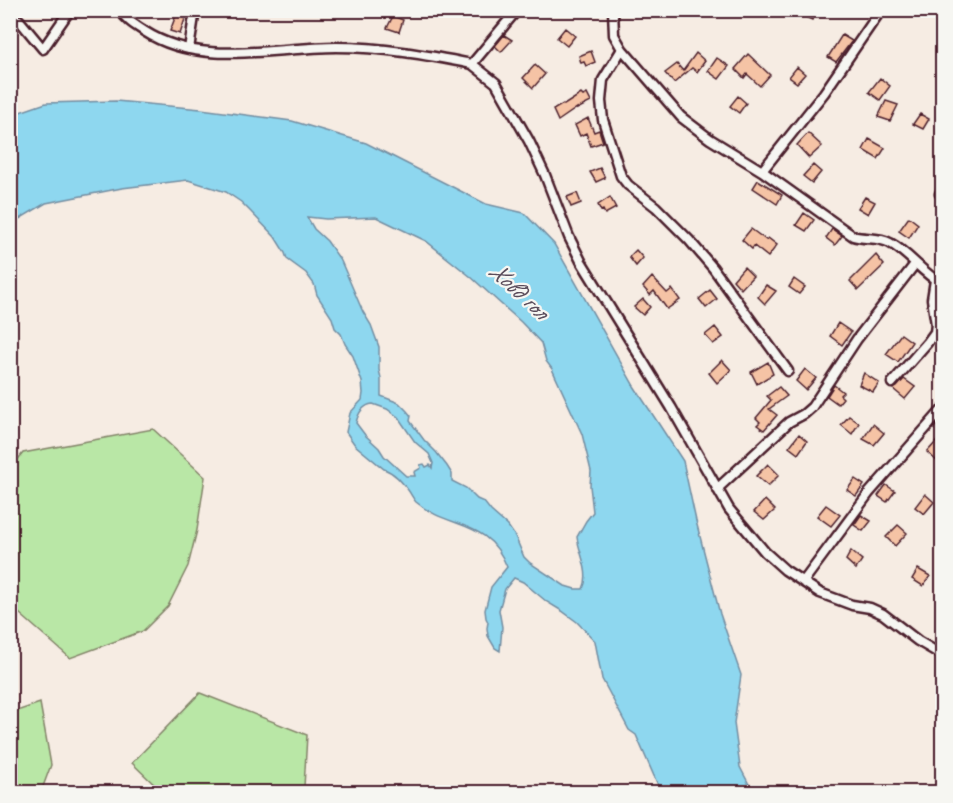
<svg xmlns="http://www.w3.org/2000/svg" width="953" height="803" viewBox="0 0 953 803" font-family="Caveat,sans-serif">
	<style>
		.green { fill: #b9e7a6; stroke: #828368; stroke-width: 1.5 }
		.water { fill: #8ed7ef; stroke: #738da1; stroke-width: 1.5; fill-rule: evenodd }
		.building { fill: #f5c3a5; stroke: #4a1f2b; stroke-width: 1.5 }
		.lines { fill: none; stroke-linecap: round; stroke-linejoin: round }
		.minor-casing { stroke: #4a1f2b; stroke-width: 13 }
		.minor { stroke: #f6f6f2; stroke-width: 8 }
		.labels { text-anchor: middle; dominant-baseline: central; stroke-width: 4.5; stroke-linejoin: round; paint-order: stroke }
		.water-label { font-size: 26px; font-style: italic; fill: #5b4d5c; stroke: #f6f6f2 }
	</style>
	<rect width="100%" height="100%" fill="#f6ece3"/>
	<filter id="ink" filterUnits="userSpaceOnUse"><feTurbulence type="fractalNoise" baseFrequency=".0167" numOctaves="2"/><feDisplacementMap in="SourceGraphic" scale="12" xChannelSelector="R" yChannelSelector="G"/><feConvolveMatrix kernelMatrix="1 2 1 2 8 2 1 2 1" color-interpolation-filters="sRGB"/></filter>
	<g filter="url(#ink)">
		<path class="green" d="M153 429 205 477 197 530 188 566 168 606 143 631 70 658 11 606V468L23 453Z
			M200 693 307 735 304 787 299 792H162L132 763Z
			M40 703 51 765 41 792H11V713Z"/>
		<path class="water" d="M116 101 201 109 292 121 366 143 486 204 524 213 554 244 634 386 683 461 696 521 720 614 741 675 734 723 740 767 753 792H661L636 735 629 730 602 679 595 641 577 622 562 611 547 602 523 582 514 578 505 589 499 610 502 627 500 651 495 648 488 636 487 628 488 622 486 618 485 610 491 587 507 567C488 518 448 530 416 502 413 499 411 494 408 490 401 481 395 473 384 469L355 445 346 432 350 413 362 400 363 393 362 382 353 356 345 344 341 334 335 328 332 318 317 295 314 284 306 273 287 259 285 253 275 237 250 211 241 202 226 192 188 180 122 188 46 203 11 224V115L46 103ZM307 217 326 219 376 217 426 241 471 277 521 322 541 343 546 361 552 369 582 434 591 471 590 486 593 512 586 521 577 537C579 553 591 573 583 589H575L565 586 530 563 524 557 515 536 508 526 491 511 484 502 477 499 466 488 452 481V474L447 466 436 452 424 440 410 421 411 416 407 411 399 403 381 396V378L379 370V347L371 325 363 312 341 261 327 241 314 229ZM373 404 387 409 398 417 415 442 429 454 433 463 432 468 430 465 426 467 424 464 420 465 421 468 414 472 415 476H406L384 456 379 448 365 435 356 423C358 414 363 405 373 404Z"/>
		<path class="building" d="M178 10H188L180 34 170 31Z
			M790 10H816L812 20Z
			M393 16 403 20 399 32 387 28Z
			M565 28 575 36 567 46 557 38Z
			M504 35 512 40 501 52 495 46Z
			M842 35 852 41 836 62 828 57Z
			M591 51 595 62 586 66 584 62 581 63 579 56Z
			M696 53 705 61 697 72 692 68 674 83 665 73 677 64 683 71Z
			M748 54 770 75 760 86 747 74 744 78 735 69Z
			M717 58 729 66 719 79 708 71Z
			M535 65 545 74 533 88 523 78Z
			M797 67 805 74 797 83 789 77Z
			M880 78 890 86 880 100 869 92Z
			M581 94 583 96 587 94 591 102 577 109V108L558 121 553 110 563 104 564 105Z
			M738 96 746 103 739 113 730 106Z
			M886 101 898 105 890 121 878 117Z
			M920 114 929 119 923 129 913 124Z
			M588 118 594 132 599 130 603 142 591 146 586 133 580 136 575 125Z
			M808 133 822 146 809 158 797 145Z
			M869 139 885 148 878 159 863 150Z
			M813 165 821 172 812 183 803 176Z
			M600 168 605 178 596 182 590 172Z
			M758 180 782 195 777 204 753 188Z
			M577 193 581 203 571 207 567 197Z
			M610 197 616 208 605 214 603 210 601 211 598 205Z
			M865 197 875 202 868 214 858 208Z
			M804 213 814 220 806 231 796 225Z
			M909 217 918 224 909 238 899 231Z
			M751 229 766 240 768 238 777 245 768 257 754 246 752 249 742 240Z
			M832 229 842 236 835 245 826 238Z
			M636 250 643 258 636 266 629 257Z
			M876 255 884 265 858 290 850 281Z
			M744 267 753 276 741 289 733 280Z
			M652 277 667 293 672 289 680 300 667 309 654 291 650 295 643 287Z
			M794 279 805 287 799 294 789 287Z
			M766 285 776 291 765 304 758 297Z
			M710 290 717 299 706 308 699 299Z
			M643 299 650 307 643 315 634 307Z
			M838 323 851 332 842 345 830 336Z
			M715 327 723 337 713 344 705 335Z
			M901 334 912 342 898 362 886 354Z
			M722 360 731 370 717 383 709 373Z
			M768 362 773 374 757 384 751 372Z
			M805 369 816 378 806 390 796 381Z
			M864 373 879 383 873 392 859 385Z
			M904 379 915 387 905 399 893 389 897 387Z
			M834 385 843 392 840 395 843 398 838 404 827 396Z
			M779 387 787 396 769 409 777 415 764 430 757 425 760 422 756 418 771 400 767 396Z
			M849 416 859 423 852 434 841 425Z
			M873 424 884 433 874 445 863 439Z
			M799 434 807 441 798 454 789 447Z
			M937 441 942 447V456L938 462 927 452Z
			M768 464 779 475 768 486 756 476Z
			M855 479 864 485 856 496 847 490Z
			M886 485 895 491 887 502 878 496Z
			M925 494 934 502 924 514 915 507Z
			M765 500 775 510 764 520 754 512Z
			M826 505 840 515 831 526 817 516Z
			M861 515 871 521 863 531 854 525Z
			M898 525 907 533 895 546 886 537Z
			M851 551 862 560 856 569 846 560Z
			M918 569 930 576 923 586 912 579Z"/>
		<g class="lines">
			<defs>
				<path id="minor" d="M120 10C126 20 135 25 144 31 201 68 273 47 336 47 382 47 427 55 472 64L517 10
					M613 10 614 35 622 49 681 117 710 139 762 171 853 236C865 240 878 236 890 243 909 253 922 273 942 284
					M10 18 19 20 43 49 70 10
					M189 49 195 10
					M622 49 603 80 601 101 603 120 621 176 628 185 656 207 689 240 713 268 788 371
					M472 64 496 83 529 141 545 175 569 237 581 261 671 407 729 509 765 552 785 570 820 593 852 605 870 608 883 614 918 641 942 655
					M762 171 824 93 881 10
					M940 194 942 190
					M892 383 927 343 935 332 936 324 932 299 935 280
					M717 489 789 422 804 414 812 407 857 339 915 264
					M803 582 869 493 942 410"/>
			</defs>
			<use href="#minor" class="minor-casing"/>
			<use href="#minor" class="minor"/>
		</g>
	</g>
	<g class="labels">
		<g class="water-label">
			<text transform="translate(519 290) rotate(43)">Ховд гол</text>
		</g>
	</g>
	<rect width="953" height="803" fill="none" stroke="#f6f6f2" stroke-width="36"/>
	<rect x="18" y="18" width="917" height="767" fill="none" stroke="#4a1f2b" stroke-width="2" filter="url(#ink)"/>
</svg>
